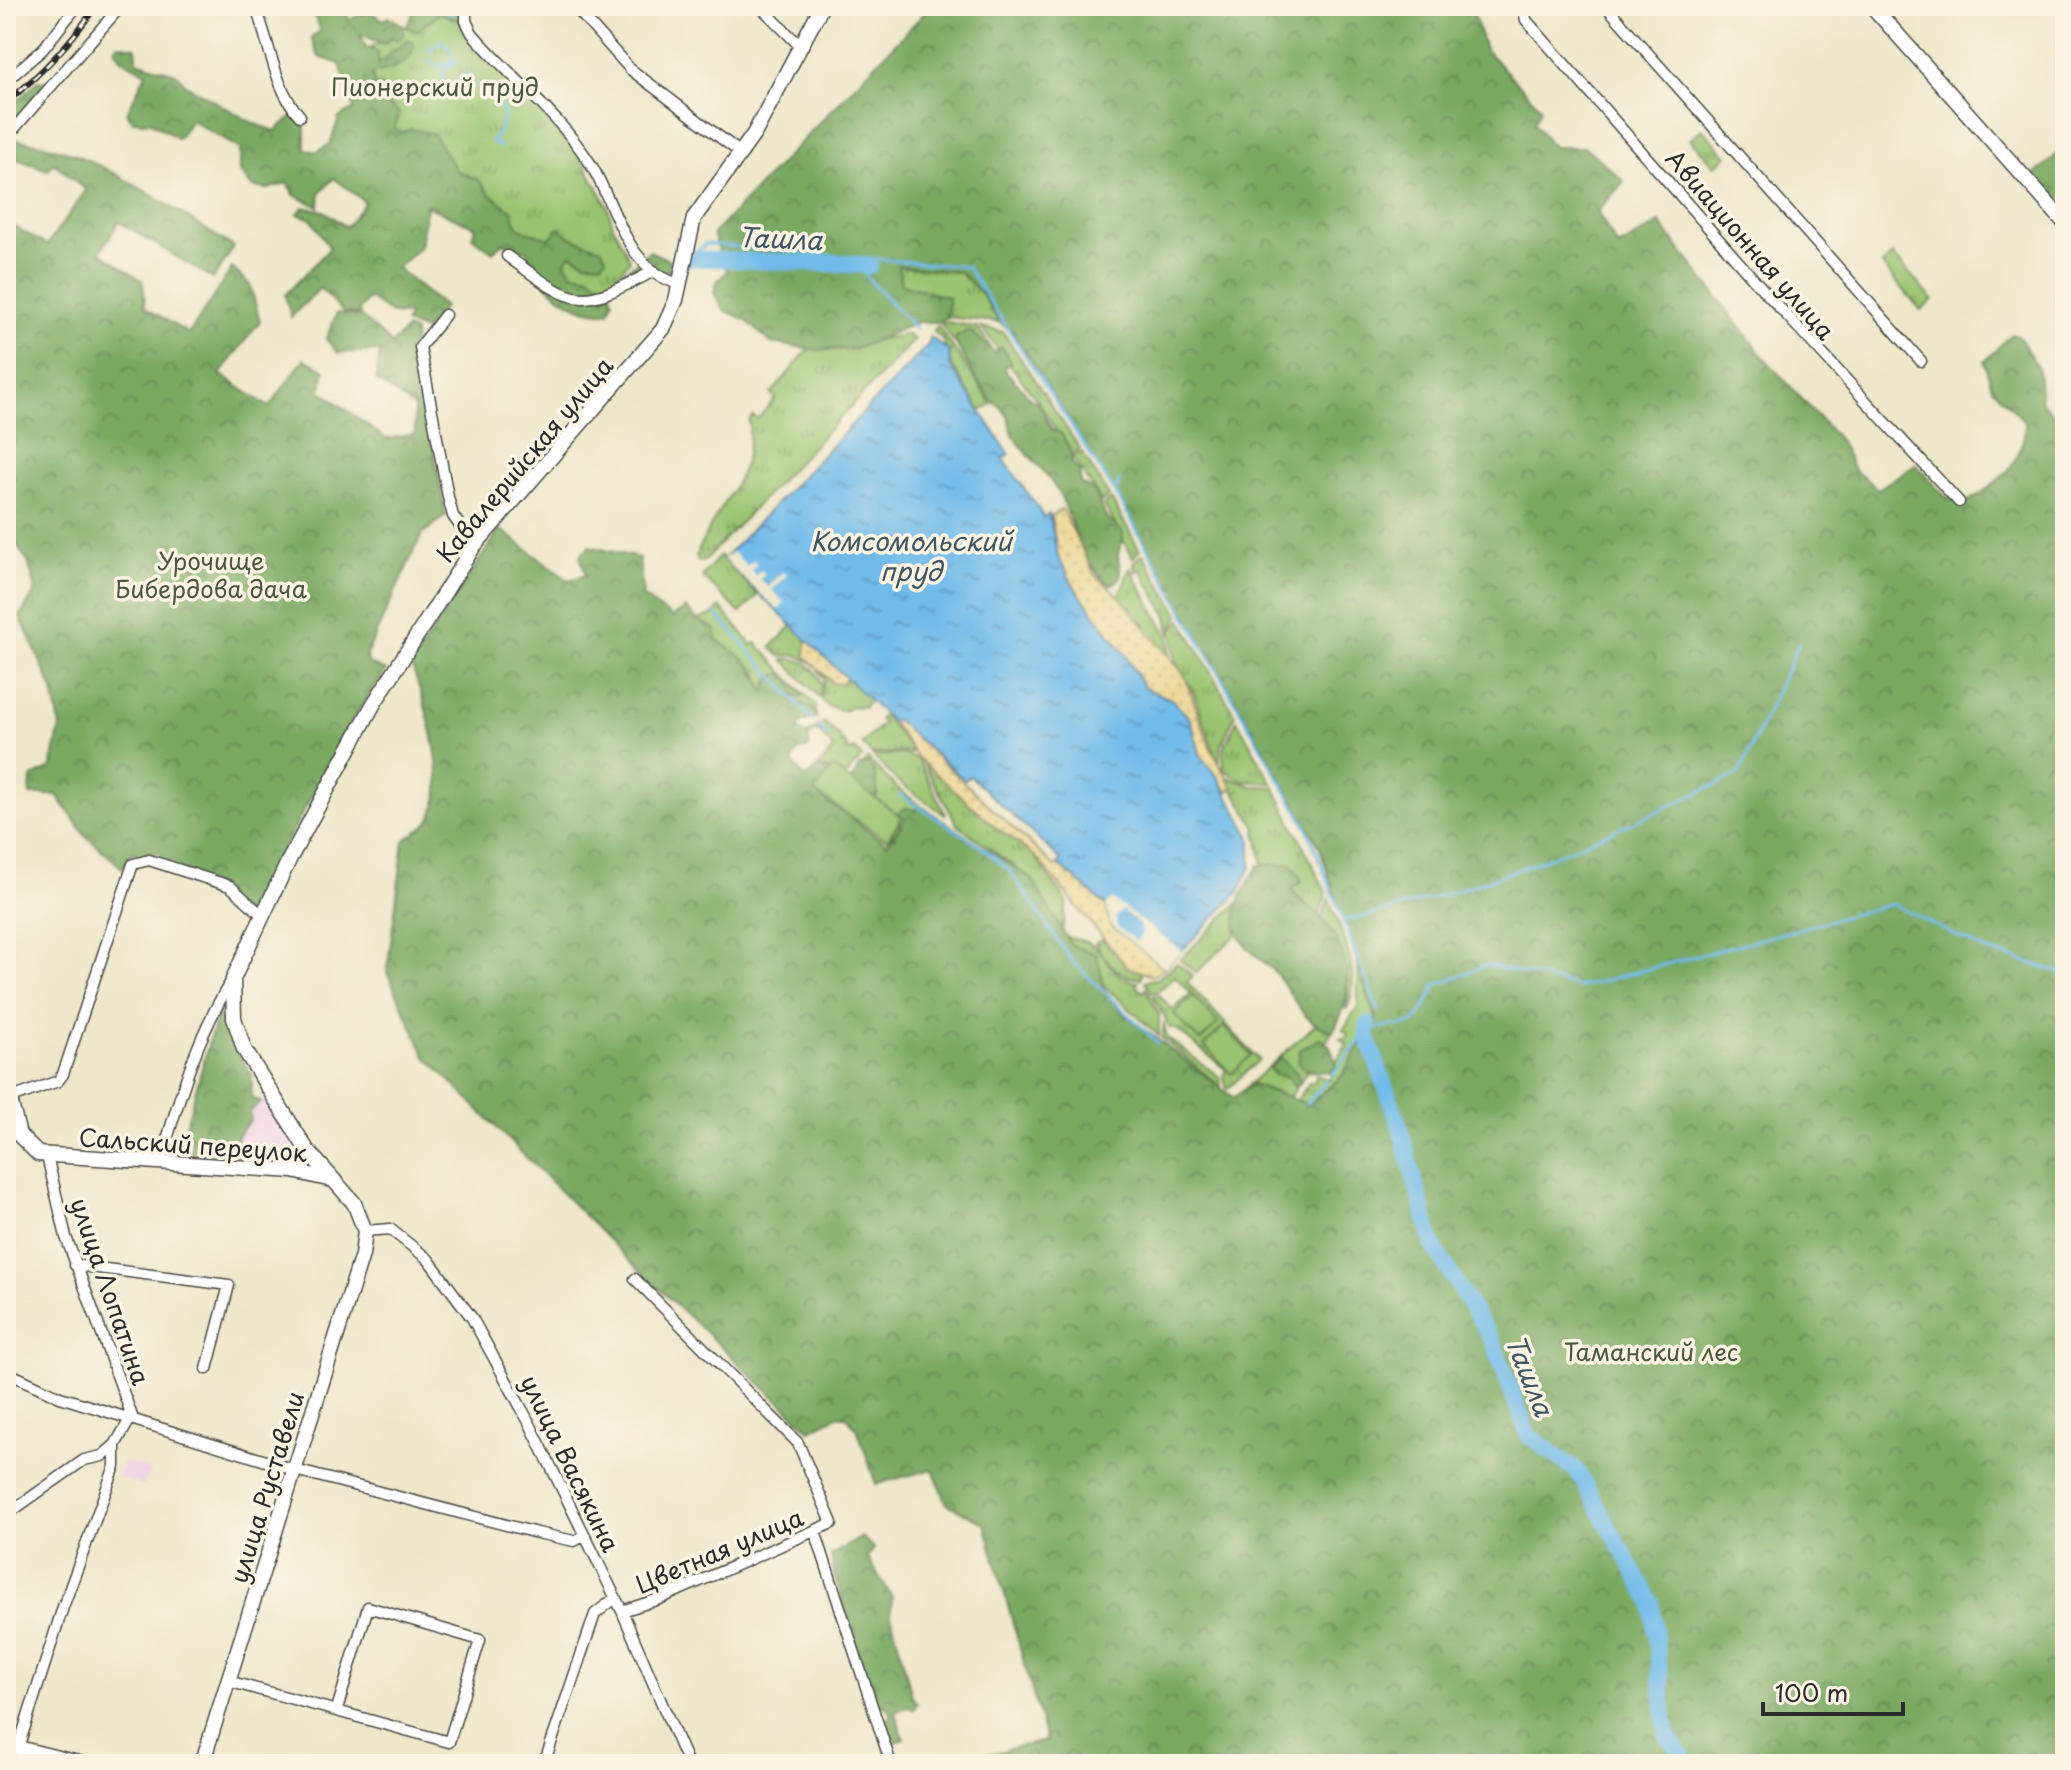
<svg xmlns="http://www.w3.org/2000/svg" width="2071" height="1770" viewBox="0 0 2071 1770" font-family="'Playpen Sans',sans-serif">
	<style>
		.built { fill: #efd0e6 }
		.grass { fill: url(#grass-tufts); stroke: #62774e; stroke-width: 2 }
		.forest { fill: url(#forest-crowns); stroke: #526a46; stroke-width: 2 }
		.sand { fill: url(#sand-dots); stroke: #8c8264; stroke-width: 2 }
		.pitch { fill: #99c370; stroke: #62774e; stroke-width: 2 }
		.water { fill: url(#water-ripples); stroke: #4e738a; stroke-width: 2 }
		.pier { fill: #eee7ca; fill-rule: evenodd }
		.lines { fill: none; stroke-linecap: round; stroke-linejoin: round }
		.stream { stroke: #71bbea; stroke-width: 3 }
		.river { stroke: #71bbea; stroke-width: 16 }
		.street-casing { stroke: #484743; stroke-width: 13 }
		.secondary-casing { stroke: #484743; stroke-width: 17 }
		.street { stroke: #fff; stroke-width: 10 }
		.secondary { stroke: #fff; stroke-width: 14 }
		.rail-casing { stroke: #2b2b2b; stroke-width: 6 }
		.rail { stroke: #fcf5e5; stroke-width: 3; stroke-dasharray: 9; stroke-linecap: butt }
		.labels { text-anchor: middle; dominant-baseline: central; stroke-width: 7; stroke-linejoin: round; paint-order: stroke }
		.park-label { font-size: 24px; fill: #4c5940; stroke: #fcf5e5 }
		.street-label { font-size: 24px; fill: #2b2b2b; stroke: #fcf5e5 }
		.water-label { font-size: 26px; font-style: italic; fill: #405664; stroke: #fcf5e5 }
	</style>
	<defs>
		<pattern id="grass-tufts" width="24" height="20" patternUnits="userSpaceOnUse" patternTransform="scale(2)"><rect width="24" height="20" fill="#99c370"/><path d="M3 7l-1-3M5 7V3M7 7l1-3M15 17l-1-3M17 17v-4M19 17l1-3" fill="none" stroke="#7d9f5c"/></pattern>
		<pattern id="forest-crowns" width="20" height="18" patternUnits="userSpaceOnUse" patternTransform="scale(2)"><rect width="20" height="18" fill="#7aa962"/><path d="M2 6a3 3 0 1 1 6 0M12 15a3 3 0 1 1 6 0" fill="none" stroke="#648a51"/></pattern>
		<pattern id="sand-dots" width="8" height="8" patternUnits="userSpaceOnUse" patternTransform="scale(2)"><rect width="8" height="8" fill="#eeda9e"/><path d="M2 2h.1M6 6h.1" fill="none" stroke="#cb8" stroke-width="1.8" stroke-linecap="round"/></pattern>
		<pattern id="water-ripples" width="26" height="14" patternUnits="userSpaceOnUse" patternTransform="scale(2)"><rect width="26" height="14" fill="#71bbea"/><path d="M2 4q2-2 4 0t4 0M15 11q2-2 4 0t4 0" fill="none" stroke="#5d98be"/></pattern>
	</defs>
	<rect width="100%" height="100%" fill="#fcf5e5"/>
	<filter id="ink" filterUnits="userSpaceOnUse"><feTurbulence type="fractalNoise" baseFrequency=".0125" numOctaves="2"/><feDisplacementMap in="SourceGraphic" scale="16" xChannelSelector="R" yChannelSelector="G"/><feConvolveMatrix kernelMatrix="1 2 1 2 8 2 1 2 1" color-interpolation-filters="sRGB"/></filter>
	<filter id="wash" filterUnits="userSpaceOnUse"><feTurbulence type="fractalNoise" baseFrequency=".006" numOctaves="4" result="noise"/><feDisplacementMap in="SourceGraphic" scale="32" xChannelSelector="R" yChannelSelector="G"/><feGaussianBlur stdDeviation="1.8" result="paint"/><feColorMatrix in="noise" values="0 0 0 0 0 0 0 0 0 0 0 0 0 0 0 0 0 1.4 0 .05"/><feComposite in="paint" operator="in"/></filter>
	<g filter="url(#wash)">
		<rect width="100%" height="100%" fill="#eee7ca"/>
		<path class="built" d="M266 1098 311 1168 238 1163 236 1137 243 1131 248 1112Z
			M123 1461 150 1470 144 1486 118 1477Z"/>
		<path class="grass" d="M442 6 459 18 575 146 607 205 613 226 630 260 599 296 387 127 359 54Z
			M1702 129 1727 156 1715 166 1690 139Z
			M897 266 959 272 982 294 999 322 947 317 949 298 901 284Z
			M946 322 977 327 990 346 954 342 941 324Z
			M938 326 992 404 981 411 952 366 943 340 933 331Z
			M981 327 1003 332 1080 449 1071 455 1041 405Z
			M906 334 914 340 704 561 699 562 696 557C716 501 753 485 749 421L753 416 758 419 775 399 771 394 810 347H842Z
			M1082 452 1109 496 1102 502 1073 457Z
			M1111 499 1140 550 1133 558 1104 505Z
			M1143 554 1179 615 1170 633 1167 616 1141 569 1135 572 1134 563Z
			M720 556 758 595 740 613 702 576Z
			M1130 568 1169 637 1170 657 1142 628 1146 625 1142 620 1138 623 1131 613 1134 610 1131 606 1127 608 1119 596Z
			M720 607 752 645 756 643 816 706V715L812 708 790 700 793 696 768 689 764 691 756 671 716 639 715 629 697 620 713 615Z
			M1181 619 1235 715 1220 748 1219 766 1194 693 1176 663 1172 632Z
			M793 625 806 638 808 661 797 655 780 656 771 647Z
			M783 659C801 657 817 667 822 686L819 697Z
			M818 670 833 683 841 684 849 677 871 699 864 707 851 706 845 711 827 706 821 699 824 679Z
			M883 715 913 752 871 754 862 744 883 723 879 719Z
			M1237 720 1272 783 1244 781 1224 770 1223 750Z
			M824 722 840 737 841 744 844 741 849 751 855 749 862 757 845 777 833 769 830 771 818 767 834 749 818 730 810 736 808 733Z
			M904 754 918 759 946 815 898 782 873 756Z
			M868 759 896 787 921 806 903 817 898 832 887 844 901 817 850 781Z
			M922 761 996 828 1032 853 1067 902 1062 932 1014 866 957 824Z
			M1225 776 1252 786 1274 787 1327 894 1318 916 1290 889 1298 885 1291 864 1263 865 1255 825Z
			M1329 899C1341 930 1364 978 1346 1010 1351 972 1343 948 1321 918Z
			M1238 902 1236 935 1196 973 1180 960Z
			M1066 937C1074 939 1085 940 1092 945 1109 958 1113 980 1138 982L1136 986 1143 992 1146 989 1159 1014V1036L1096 978Z
			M1103 939 1127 967 1141 971V978C1120 980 1105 960 1095 943Z
			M1177 963 1193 976 1187 982 1259 1060 1227 1089 1223 1075 1226 1070 1175 1028H1170L1153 996 1159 995 1173 1010 1191 993 1175 976 1157 992 1151 993 1145 981 1157 979Z
			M1358 967 1376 1019 1342 1076 1309 1106 1297 1100 1310 1082 1314 1083 1316 1075 1328 1080 1332 1076 1320 1067 1330 1070 1347 1044 1339 1038 1345 1039 1348 1034 1343 1030 1358 1006Z
			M1164 1023 1167 1038 1220 1077 1221 1087 1162 1038Z
			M1316 1024 1333 1031 1292 1094 1288 1098H1234Z"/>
		<path class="forest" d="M309 6H343L349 20 368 11 384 20 389 17 403 25V36L397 40 392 37 384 44 360 34 366 47 378 52V64L408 39 414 44C412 66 389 69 372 74L374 85H382L386 90 381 98 399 113 395 128 399 133 412 129 433 134 457 171 479 180 491 195 513 211C515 236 531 229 549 239L559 228 572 238 601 248 606 257 602 263 586 262 571 254 565 262 572 273 587 275 610 289 613 300 609 312C573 314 536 284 527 251L502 243 493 252 472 237 476 227 427 206 420 247 397 268 444 307 425 331 405 323 409 315 392 314 369 298 359 310 360 315 344 313 320 288 291 317 285 295 330 248 311 219 298 214 303 207 324 211 346 227 365 202 334 178 320 193 319 207 294 195 287 183 268 189 252 187 240 172V149L191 120 178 139 151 122 132 121 127 113 146 73 122 59 114 49 118 44 136 47 137 61 178 74 186 85 253 123 275 131 295 114 305 127V149L316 152 330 144 339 118 354 109 340 64 319 57 311 38 321 30Z
			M410 6H468L467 17 461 22 441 13 416 31 406 27 413 15Z
			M931 6H1471L1485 49 1541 108 1534 123 1553 147H1585L1624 181 1597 212 1618 247 1660 223 1761 354 1840 441 1854 470 1878 489 1916 464 1946 497 1967 502C1998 484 2025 462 2025 422L1992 387 1984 362 2011 334 2019 336 2038 368 2041 402 2056 416 2065 411V1764H949L1046 1740 985 1524 947 1504 933 1469 876 1484 858 1431 846 1416H837L810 1430 640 1271 426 1057 387 972 404 841C412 834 428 826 432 816 450 776 425 703 411 664L500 529 568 580 586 575 580 556 589 546 639 558 643 597 672 617 686 608 697 620 716 630V639C742 658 752 660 764 690L771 678 782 673 802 693V698L793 696 791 700 812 708 817 717 800 723 798 729 807 735 810 744 807 749 798 750 792 762 805 778 818 767 830 771 829 781 815 789 817 794 887 844 901 826 900 812 906 808 915 811 921 806 1032 879 1071 945 1097 955 1105 990 1123 1013 1234 1098 1253 1084 1309 1105 1342 1076 1376 1019 1319 846 1309 828 1122 503 1013 333 999 322 982 294 960 272 898 266 901 284 949 298 947 317 940 322H918L855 349 818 350 771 343 746 320 724 310 714 293 716 283 727 271 713 234Z
			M38 81 49 82 6 133V112Z
			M11 140C84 141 172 210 234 247L213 279 119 222 100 252 143 281 145 307 189 334 232 268 250 285 260 321 220 374 269 407 304 359 325 370 320 390 386 439 415 434 414 407 376 380 380 351 338 353 326 339 337 313 360 316 392 344 406 329 414 332 415 351 446 516 422 534 367 653 368 663 386 671 349 725 248 916 229 911 215 894 159 853H132L122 868 84 834 57 795H30L31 778 51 768 60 727 53 690 20 616 36 590 28 562 6 528V222L47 245 86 190 54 163 48 170 17 159 6 176V144Z
			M2063 149 2065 152V214L2032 177Z
			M649 251 669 260 670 271 664 273 652 267 633 274 626 271Z
			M970 331 994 352 1002 347 1011 362 1004 368C1013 381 1023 387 1031 400L1037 401 1052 430 1061 433 1071 451 1072 463 1079 470 1081 484 1094 490 1106 518 1122 531C1125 541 1121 542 1119 550 1114 566 1131 577 1110 585 1083 565 1076 531 1063 501 1052 477 1030 459 1015 438 1010 432 1011 422 1007 415 1003 409 995 404 990 398 977 381 965 361 955 342L957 336Z
			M868 763 875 774 878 795 873 797 855 790 852 781 859 766Z
			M1291 864 1302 881 1291 890C1300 901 1313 909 1323 920 1350 954 1356 993 1333 1031 1302 1025 1295 997 1278 976 1266 962 1241 947 1237 929 1232 905 1247 885 1259 865Z
			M222 1011 237 1051 252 1076V1098L261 1102 249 1112 251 1119 236 1137 238 1158 201 1159 191 1155V1137L184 1132 217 1014Z
			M1320 1039 1330 1046 1337 1066 1330 1072 1308 1071 1298 1063 1300 1050Z
			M1281 1058 1296 1072 1301 1082 1295 1087 1288 1077 1274 1075 1269 1068Z
			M862 1537 874 1549 867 1557 892 1597 891 1615 912 1696 917 1703 913 1710 908 1706 895 1712 904 1739 888 1745 881 1725 892 1715 887 1707 875 1705 833 1571 831 1555Z"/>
		<path class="sand" d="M1062 509 1094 574 1119 596 1184 674 1210 747 1233 788 1228 792 1201 757 1190 719 1171 699 1144 688 1124 653 1075 588 1058 557 1051 516Z
			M807 637 847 678 841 684 833 683 805 656Z
			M896 719 1055 867 1058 864 1106 906 1111 926 1165 968 1152 976 1127 967 1036 857 997 828 917 757 892 722Z"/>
		<path class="pitch" d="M1893 255 1933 300 1921 310 1882 265Z
			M833 768 902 817 887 840 814 792Z
			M1193 996 1218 1023 1200 1041 1174 1014Z
			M1224 1026 1251 1055 1231 1074 1204 1045Z"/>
		<path class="water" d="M930 337 949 351 950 366 1009 454 1003 458 1044 517 1049 514 1058 557 1075 588 1124 653 1144 688 1171 699 1190 719 1201 757 1218 777 1251 838V867L1238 893 1165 968 1111 926 1106 905 1058 864 1061 860 970 776 965 780 896 720 892 722 723 559 929 344Z"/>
		<path class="pier" d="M733 552 747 566 754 560 757 564 751 570 756 575 761 570 765 574 760 579 768 587 783 572 787 575 772 590 785 603 778 610 723 559Z
			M1112 899 1182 951 1165 968 1111 926 1106 906ZM1122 910 1139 924 1142 934 1136 941 1117 927 1115 918Z"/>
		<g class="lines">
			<path class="stream" d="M428 51 440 42 449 47 452 56
				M429 60 434 65H445
				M447 64 451 60 456 62 449 67
				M460 79 469 73
				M444 82 442 74 447 68
				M479 82 480 92
				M454 85 459 81
				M481 93 496 99 504 115
				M500 130 504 117
				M499 132 491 141 501 147
				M693 254 706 244 967 267 1118 497 1307 828 1379 1012
				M855 265 859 269
				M866 276 916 329
				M1115 493 1119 482
				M715 613 811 718
				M819 726 829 737
				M900 795 979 845 1010 871 1072 961 1158 1043
				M1343 921C1482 892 1611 834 1739 774L1799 643
				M1367 1030C1417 1017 1410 1041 1436 985L1487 965 1580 987 1892 904 1985 950 2065 973
				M1332 1075 1367 1032
				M1307 1103 1327 1081"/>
			<path class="river" d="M450 6 452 7
				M688 258 870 266
				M1368 1024 1367 1036 1400 1127 1433 1245 1493 1342 1528 1435 1578 1472 1652 1603 1667 1736 1689 1764"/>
		</g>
	</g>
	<g filter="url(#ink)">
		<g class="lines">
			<defs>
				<path id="street" d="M255 6C270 42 274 89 300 116
					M466 6V21L472 33C510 77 555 111 588 160 616 202 623 268 679 284
					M574 6 630 69 742 154
					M760 6 800 46
					M1523 6 1526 20 1757 283 1959 502
					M1606 6 1921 361
					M6 81 43 49 77 6
					M6 138 121 6
					M507 256C577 307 577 311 654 271
					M445 315 420 347 448 497 453 516 474 546
					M9 1099 58 1081 63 1074 133 864 149 860 230 886 262 915
					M160 1163C179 1099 196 1037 232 980
					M365 1231 390 1229 428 1259 472 1318 530 1424 622 1611 688 1764
					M75 1265 229 1285 207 1369
					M6 1372 60 1397 295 1470 537 1533 574 1541 584 1536
					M6 1515 84 1460 102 1456 115 1445
					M815 1531 891 1764
					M622 1611 659 1599 832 1523 798 1443 635 1279
					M228 1681 449 1742 480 1640 368 1607 337 1709
					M18 1748 63 1607 115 1466V1445L132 1416 66 1237 47 1156
					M20 1764 23 1749
					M544 1764 595 1614 614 1599"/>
				<path id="secondary" d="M1872 6 2065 223
					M6 1084 19 1135 38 1154 293 1171 328 1179
					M6 1745 82 1764
					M202 1764 362 1255 365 1231 354 1203 307 1150 244 1049 234 1018 233 979 289 860 373 705 474 546 663 329 676 300 694 218 754 134 822 6"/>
			</defs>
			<use href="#street" class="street-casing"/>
			<use href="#secondary" class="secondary-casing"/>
			<use href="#street" class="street"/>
			<use href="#secondary" class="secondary"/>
			<defs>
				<path id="rail" d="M6 103C41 74 71 43 96 6"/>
			</defs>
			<use href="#rail" class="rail-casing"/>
			<use href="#rail" class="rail"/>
		</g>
	</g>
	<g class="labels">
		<g class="park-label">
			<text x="435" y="86">Пионерский пруд</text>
			<text x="211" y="560">Урочище<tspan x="211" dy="28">Бибердова дача</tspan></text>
			<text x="1651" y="1351">Таманский лес</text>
		</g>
		<g class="street-label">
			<text transform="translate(1751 244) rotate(49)">Авиационная улица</text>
			<text transform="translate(524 459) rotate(-50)">Кавалерийская улица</text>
			<text transform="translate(193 1144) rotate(4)">Сальский переулок</text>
			<text transform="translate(111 1291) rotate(71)">улица Лопатина</text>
			<text transform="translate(571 1463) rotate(64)">улица Васякина</text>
			<text transform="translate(266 1487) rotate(-73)">улица Руставели</text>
			<text transform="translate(719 1550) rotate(-23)">Цветная улица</text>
		</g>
		<g class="water-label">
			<text transform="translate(780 238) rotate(2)">Ташла</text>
			<text x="911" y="540">Комсомольский<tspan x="911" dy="30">пруд</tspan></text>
			<text transform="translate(1530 1375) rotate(68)">Ташла</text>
		</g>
	</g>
	<rect width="2071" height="1770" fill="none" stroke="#fcf5e5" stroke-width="32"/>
	<path d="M1763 1702v12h140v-12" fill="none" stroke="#2b2b2b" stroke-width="4"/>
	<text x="1775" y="1702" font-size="24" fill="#2b2b2b" stroke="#fcf5e5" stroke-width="6" paint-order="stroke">100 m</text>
</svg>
